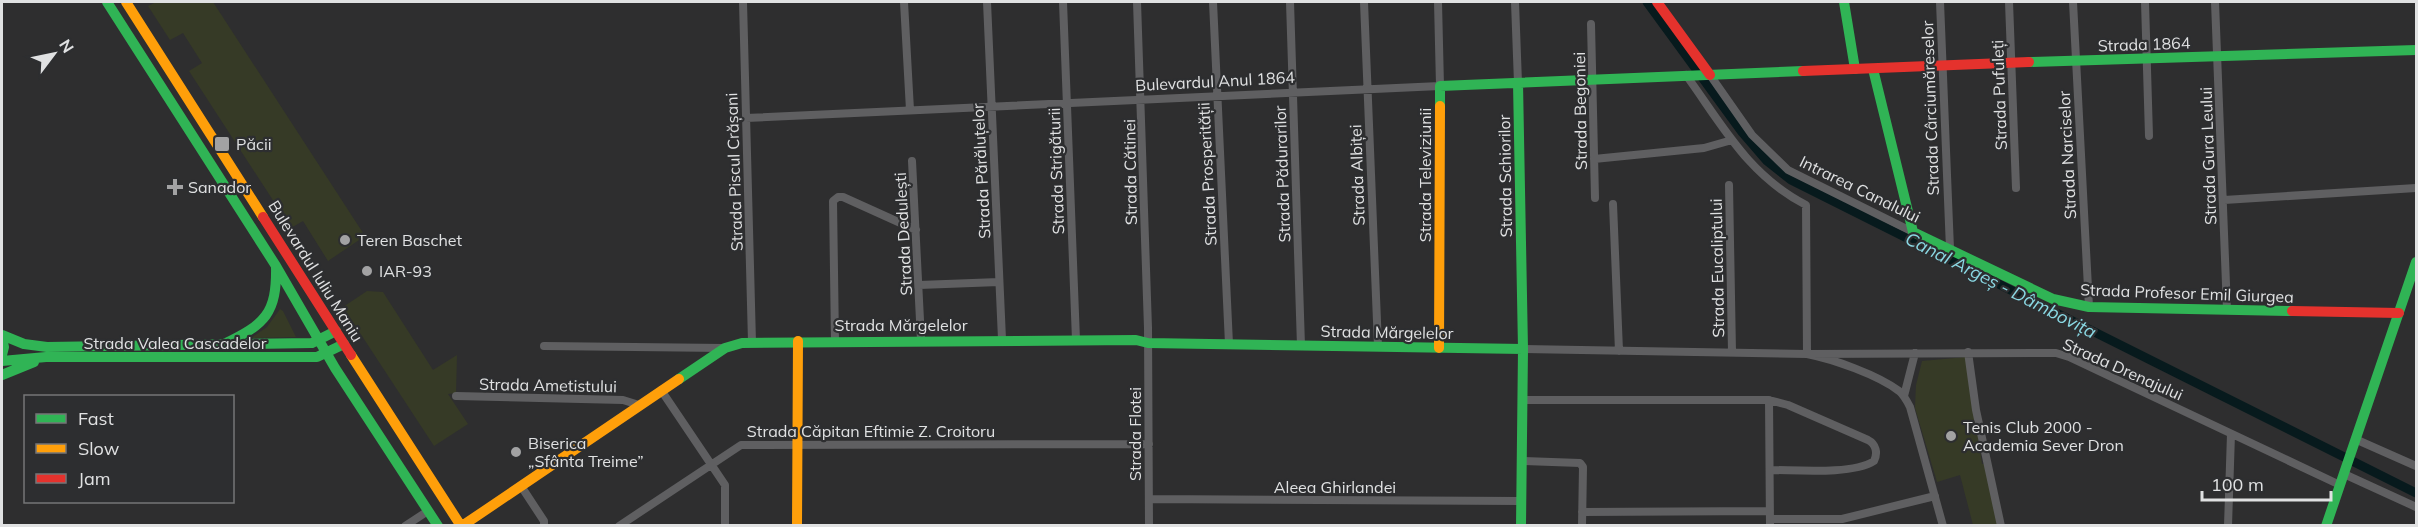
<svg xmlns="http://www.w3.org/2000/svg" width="2418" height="527" viewBox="0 0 2418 527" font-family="Mulish,sans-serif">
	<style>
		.green { fill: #363a26 }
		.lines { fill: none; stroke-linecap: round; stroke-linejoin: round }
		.canal { stroke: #071a1d; stroke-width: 9 }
		.street { stroke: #5f5f61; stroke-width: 8 }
		.fast { stroke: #30b455; stroke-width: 10 }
		.slow { stroke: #ff9f0a; stroke-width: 10 }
		.jam { stroke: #e5322d; stroke-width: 10 }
		.poi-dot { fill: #a2a2a3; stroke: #2d2e30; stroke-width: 2 }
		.labels { text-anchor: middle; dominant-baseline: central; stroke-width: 4.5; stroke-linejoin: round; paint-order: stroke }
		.street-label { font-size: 16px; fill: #e0e1e2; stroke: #2d2e30 }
		.poi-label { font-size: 16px; fill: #e0e1e2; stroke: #2d2e30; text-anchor: start }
		.water-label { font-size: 18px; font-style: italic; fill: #8ad8e3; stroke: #2d2e30 }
	</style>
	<rect width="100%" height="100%" fill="#2e2e2f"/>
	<path class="green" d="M156 2H213L365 236 328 261 303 221 291 228 189 71 202 63 183 33 170 40 148 6Z
		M367 291 383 292 433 370 457 355 456 393 448 394 468 424 434 446 343 307Z
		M280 309 283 311 296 337 251 338 267 327Z
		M1966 357 1982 464 1989 463 2004 525H1973L1960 475 1937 482 1915 408 1916 385 1922 361Z"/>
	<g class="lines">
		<path class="canal" d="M1647 2 1742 132 1767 161 1791 180 2416 493"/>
		<path class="street" d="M743 2 752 342
			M904 2 910 110
			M987 2 1002 339
			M1063 2 1076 340
			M1137 2 1148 328 1149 526
			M1213 2 1229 344
			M1290 2 1301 346
			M1364 2 1378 346
			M1515 2 1518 83
			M1940 2 1950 249
			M2009 2 2016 188
			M2073 2 2089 307
			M2145 2 2149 136
			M2215 2 2227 310
			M1591 24 1595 198
			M1686 75C1723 126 1748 175 1806 205L1807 354
			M1710 75 1752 135 1788 170 1913 232
			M746 118 1440 86 1438 2
			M1594 159 1704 148 1732 140
			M912 161 921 340
			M1729 185 1732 352
			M2224 200 2416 188
			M1613 204 1619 351
			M919 285 999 282
			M835 341 833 201 838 197H843L916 230
			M544 346 724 348
			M1523 349 1807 354C1833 359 1878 375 1899 391 1904 395 1907 401 1910 407L1943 526
			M1968 352 1976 410 2001 526
			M1807 354 2056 353 2069 357 2340 485
			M661 390 725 485V526
			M456 396 623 400 639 405
			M1904 396 1915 353
			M1522 400H1769L1788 405 1868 440C1876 444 1878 453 1874 461 1852 475 1797 470 1770 470
			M1769 400 1770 526
			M2355 439 2416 466
			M1522 461 1580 463 1583 467 1582 526
			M2344 474 2416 507
			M521 486 544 521V526
			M1149 499 1521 501
			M1582 512 1770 511
			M1770 519H1842L1935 496
			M405 526 428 511
			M619 526 741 445 1149 444
			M2228 526 2231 434"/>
		<path class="fast" d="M107 2 276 266 335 368 438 526
			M1844 2 1855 69
			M2029 62 2416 50
			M1873 69 1913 232 2053 299 2089 307 2292 311
			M1518 83 1523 349 1521 526
			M1440 106V86L1803 71
			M2 335 24 344 47 347 312 343 336 331
			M2 338 4 347 2 355
			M224 344C265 324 277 314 276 266
			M2 361 46 357H317L344 344
			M2 375 34 362
			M679 379 725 348 742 343 1136 340 1148 343 1523 349
			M2326 526 2416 262"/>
		<path class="slow" d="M126 2 263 217
			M1439 348 1440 106
			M351 355 461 526
			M462 526 679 379
			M797 526 798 341"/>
		<path class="jam" d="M1657 2 1710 75
			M1803 71 2029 62
			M263 217 351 355
			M2292 311 2399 313"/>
	</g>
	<g class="poi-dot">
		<rect x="214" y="136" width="16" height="16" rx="3"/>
		<path d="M172 178h6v6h6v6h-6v6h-6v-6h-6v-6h6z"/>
		<circle cx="345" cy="240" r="6"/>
		<circle cx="367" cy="271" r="6"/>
		<circle cx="1951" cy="436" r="6"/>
		<circle cx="516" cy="452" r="6"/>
	</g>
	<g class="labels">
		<g class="street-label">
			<text transform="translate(2144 44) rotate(-2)">Strada 1864</text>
			<text transform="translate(1215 81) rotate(-3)">Bulevardul Anul 1864</text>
			<text transform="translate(1999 95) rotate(-92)">Strada Pufuleți</text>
			<text transform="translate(1930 108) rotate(-92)">Strada Cârciumăreselor</text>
			<text transform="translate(1580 111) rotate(-91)">Strada Begoniei</text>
			<text transform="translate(2067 155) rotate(-93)">Strada Narciselor</text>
			<text transform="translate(2208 156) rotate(-92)">Strada Gura Leului</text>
			<text transform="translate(981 171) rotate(-93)">Strada Părăluțelor</text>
			<text transform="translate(1056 171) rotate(-92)">Strada Strigăturii</text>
			<text transform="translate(734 172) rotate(-92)">Strada Piscul Crășani</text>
			<text transform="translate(1130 172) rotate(-91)">Strada Cătinei</text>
			<text transform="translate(1207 174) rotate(-93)">Strada Prosperității</text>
			<text transform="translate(1282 174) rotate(-92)">Strada Pădurarilor</text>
			<text transform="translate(1357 175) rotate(-92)">Strada Albiței</text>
			<text transform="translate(1425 175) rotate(-90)">Strada Televiziunii</text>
			<text transform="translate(1505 176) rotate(-91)">Strada Schiorilor</text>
			<text transform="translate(1860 189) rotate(26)">Intrarea Canalului</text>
			<text transform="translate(903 234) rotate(-93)">Strada Dedulești</text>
			<text transform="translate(1717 268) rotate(-91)">Strada Eucaliptului</text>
			<text transform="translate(316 271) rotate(58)">Bulevardul Iuliu Maniu</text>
			<text transform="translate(2187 293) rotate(2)">Strada Profesor Emil Giurgea</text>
			<text x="901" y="325">Strada Mărgelelor</text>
			<text transform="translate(1387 332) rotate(1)">Strada Mărgelelor</text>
			<text x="175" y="343">Strada Valea Cascadelor</text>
			<text transform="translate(2123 369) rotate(24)">Strada Drenajului</text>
			<text transform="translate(548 385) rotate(1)">Strada Ametistului</text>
			<text x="871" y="431">Strada Căpitan Eftimie Z. Croitoru</text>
			<text transform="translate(1135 434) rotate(-90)">Strada Flotei</text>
			<text x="1335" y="487">Aleea Ghirlandei</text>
		</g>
		<g class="poi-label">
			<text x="236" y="144">Păcii</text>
			<text x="188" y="187">Sanador</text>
			<text x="357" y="240">Teren Baschet</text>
			<text x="379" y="271">IAR-93</text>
			<text x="1963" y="427">Tenis Club 2000 -<tspan x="1963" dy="18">Academia Sever Dron</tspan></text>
			<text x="528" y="443">Biserica<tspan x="528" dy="18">„Sfânta Treime”</tspan></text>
		</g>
		<g class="water-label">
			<text transform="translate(2001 285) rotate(27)">Canal Argeș - Dâmbovița</text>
		</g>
	</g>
	<rect width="2418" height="527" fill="none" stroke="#e0e1e2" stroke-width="6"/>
	<rect x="24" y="395" width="210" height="108" fill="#2d2e30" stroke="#757677" stroke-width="1.5"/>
	<rect x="36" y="414" width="30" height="9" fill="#30b455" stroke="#757677" stroke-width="1.5"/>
	<text x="78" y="425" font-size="18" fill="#e0e1e2">Fast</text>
	<rect x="36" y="444" width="30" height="9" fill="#ff9f0a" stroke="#757677" stroke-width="1.5"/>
	<text x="78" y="455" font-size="18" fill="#e0e1e2">Slow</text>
	<rect x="36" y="474" width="30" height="9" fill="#e5322d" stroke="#757677" stroke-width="1.5"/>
	<text x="78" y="485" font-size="18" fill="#e0e1e2">Jam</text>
	<g transform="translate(54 54) rotate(58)" stroke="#2d2e30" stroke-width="4.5" paint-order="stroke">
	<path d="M0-4.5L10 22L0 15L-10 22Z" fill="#e0e1e2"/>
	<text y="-9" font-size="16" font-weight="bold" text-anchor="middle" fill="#e0e1e2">N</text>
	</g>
	<path d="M2202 491v9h129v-9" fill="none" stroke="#e0e1e2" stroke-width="3"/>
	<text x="2211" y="491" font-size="18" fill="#e0e1e2" stroke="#2d2e30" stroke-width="4.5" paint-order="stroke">100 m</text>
</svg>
